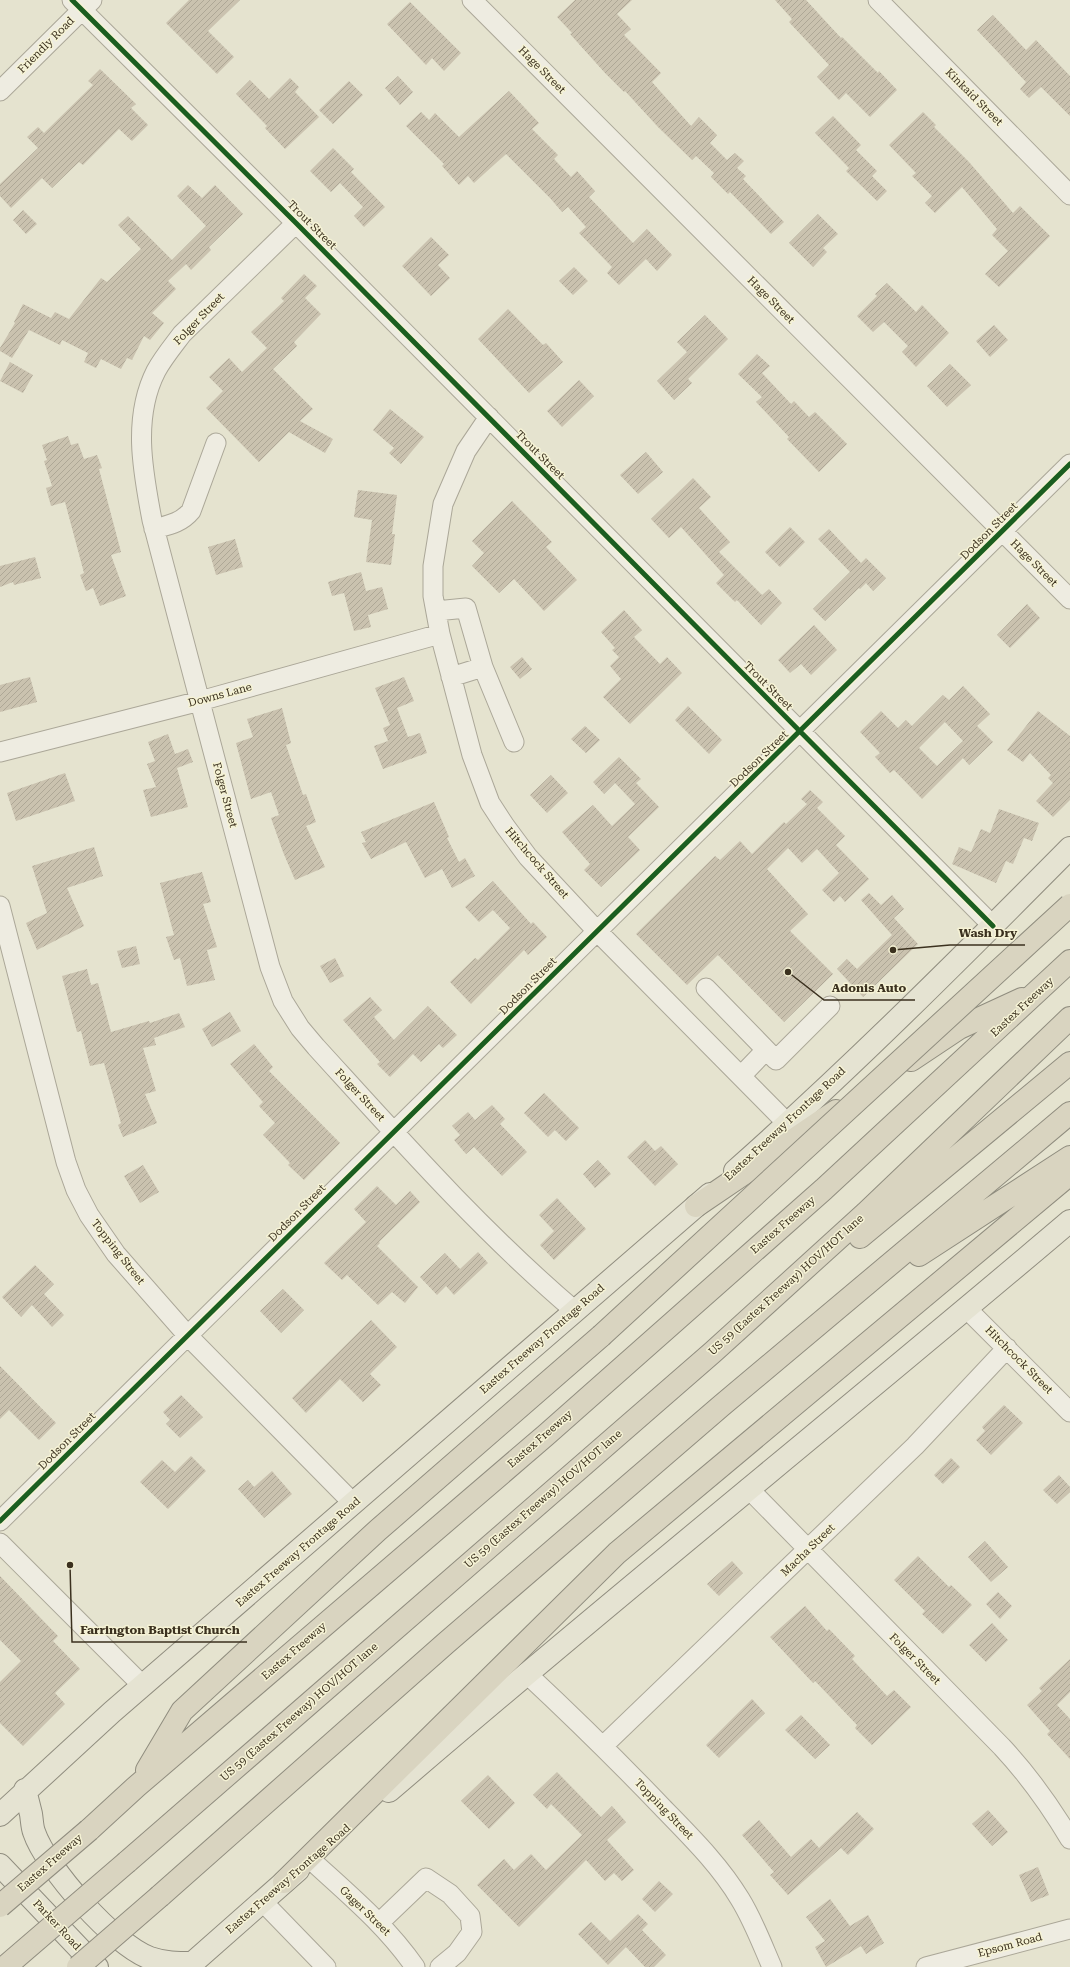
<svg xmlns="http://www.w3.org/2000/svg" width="1070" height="1967" viewBox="0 0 1070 1967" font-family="'Roboto Serif',serif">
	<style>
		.building { fill: url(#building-hatch); fill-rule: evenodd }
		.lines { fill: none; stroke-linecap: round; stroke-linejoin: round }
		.minor-casing { stroke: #aba798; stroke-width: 21 }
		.major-casing { stroke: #908d7f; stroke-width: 24 }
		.highway-casing { stroke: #908d7f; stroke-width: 24 }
		.minor { stroke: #eeece1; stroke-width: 19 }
		.major { stroke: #e5e3d2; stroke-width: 22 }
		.highway { stroke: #d9d4c0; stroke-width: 22 }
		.highway-bridge-casing { stroke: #908d7f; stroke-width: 24; stroke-linecap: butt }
		.highway-bridge { stroke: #d9d4c0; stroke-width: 22 }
		.cycleway-casing { stroke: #f6f3d5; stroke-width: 8 }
		.cycleway { stroke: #1b5e20; stroke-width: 5 }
		.labels { text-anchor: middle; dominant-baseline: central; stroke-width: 3; stroke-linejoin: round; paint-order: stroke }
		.street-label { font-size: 11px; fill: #3b311f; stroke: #f6f3d5 }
		.leader { fill: none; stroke: #3b311f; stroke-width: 1.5 }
		.callout-dot { fill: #3b311f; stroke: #f6f3d5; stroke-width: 1.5 }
		.callout-label { font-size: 12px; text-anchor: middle; font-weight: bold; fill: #3b311f; stroke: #f6f3d5; stroke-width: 3; stroke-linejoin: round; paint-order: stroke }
	</style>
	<defs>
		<pattern id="building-hatch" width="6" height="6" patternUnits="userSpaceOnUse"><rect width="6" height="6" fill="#cac2af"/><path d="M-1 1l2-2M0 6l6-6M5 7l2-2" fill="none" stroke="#aea796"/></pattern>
	</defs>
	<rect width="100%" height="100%" fill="#e5e3cf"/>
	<path class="building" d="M189 0H240L208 31 234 57 217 74 166 23Z
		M575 0H632L617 14 631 29 624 35 661 73 652 82 691 126 699 117 717 135 710 143 727 160 735 153 744 161 737 168 746 176 743 179 784 222 771 234 730 192 728 194 711 177 714 173 696 156 692 160 658 127 625 91 624 92 605 73 570 34 572 33 557 17Z
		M775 0H806L841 38 842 37 878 73 879 71 897 90 870 117 846 93 839 100 817 77 829 65 789 22 792 19Z
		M410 2 461 53 444 71 432 58 426 65 387 24Z
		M993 15 1026 50 1036 40 1070 76V116L1041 87 1029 98 1020 89 1026 82 977 30Z
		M100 69 136 104 131 108 148 125 132 141 119 129 83 165 79 162 52 188 42 178 11 208 0 196V184L38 148 27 137 38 127 44 133 93 85 88 81Z
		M398 76 413 92 400 105 385 88Z
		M290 78 299 87 295 92 319 117 285 149 265 128 267 126 236 94 250 80 269 99Z
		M349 81 363 95 333 124 319 110Z
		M509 91 539 123 532 129 558 155 554 159 571 177 577 171 595 191 589 197 633 243 647 229 672 255 657 271 646 259 619 285 607 273 612 267 579 233 586 227 568 207 562 212 550 198 506 154 474 183 468 176 459 185 442 166 444 164 406 126 421 112 429 120 435 113 459 137Z
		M923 112 936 125 934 127 969 162 1013 213 1020 206 1050 236 999 287 985 274 1008 251 992 235 997 229 962 187 935 213 925 203 932 196 912 176 916 173 889 145Z
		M833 116 861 145 856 150 877 171 872 176 887 191 877 201 846 171 849 168 815 133Z
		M333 148 354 169 351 172 385 207 364 227 354 216 363 207 340 183 331 192 310 171Z
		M188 185 202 198 215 185 243 214 209 247 211 250 191 270 186 264 168 281 176 289 152 313 164 323 150 340 144 336 132 360 127 358 121 369 101 359 96 368 84 362 88 353 62 340 60 345 29 330 12 358 0 351V348L15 323 14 322 23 304 51 318 55 312 69 319 101 278 107 282 141 249 118 225 128 216 172 260 206 226 177 196Z
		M23 210 37 224 26 234 13 220Z
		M818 214 838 234 823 248 827 252 813 267 789 243Z
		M431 237 449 255 438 265 450 278 431 296 402 266Z
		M574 267 588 281 573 295 559 281Z
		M304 274 317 286 305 298 321 314 294 342 297 346 273 369 313 409 300 421 333 439 325 453 289 432 259 462 206 408 223 391 209 377 229 358 242 372 267 348 251 332 284 301 281 298Z
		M887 283 916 312 922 305 949 333 916 367 902 352 908 346 884 322 873 332 857 316 877 296 875 294Z
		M508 309 543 345 546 343 563 362 529 393 478 339Z
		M705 315 728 339 688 379 692 383 674 400 657 381 687 352 677 342Z
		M994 325 1008 340 990 357 976 341Z
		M757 354 770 366 762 373 791 404 794 401 809 417 815 412 847 444 819 472 787 439 789 437 756 402 762 397 738 374Z
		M10 362 33 375 23 393 0 381Z
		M950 364 971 385 947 407 927 386Z
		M579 380 594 396 562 427 547 411Z
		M390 409 424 437 401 464 389 453 394 448 373 430Z
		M68 436 71 445 78 443 84 459 97 455 102 468 99 469 121 552 111 555 126 596 100 606 93 588 86 591 80 575 84 573 65 502 51 506 46 488 52 486 44 461 47 460 42 445Z
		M646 452 663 472 638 494 620 475Z
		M693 478 711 497 699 508 730 542 719 552 762 595 769 589 782 603 761 625 737 600 735 602 716 583 724 575 681 527 669 538 651 519Z
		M358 490 397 495 392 534H395L391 565 366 562 372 520 354 517Z
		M512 501 552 542 546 547 577 580 544 611 514 579 499 593 472 566 484 553 472 541Z
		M790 527 805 542 780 567 765 552Z
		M829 529 861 563 866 558 886 578 873 591 866 583 860 589 859 588 825 621 813 609 850 572 818 539Z
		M235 539 243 567 216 575 208 547Z
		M35 557 41 578 14 585 13 582 0 587V566Z
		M361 572 366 591 382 587 388 609 368 615 371 627 354 631 344 593 332 596 328 582Z
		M1027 604 1040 618 1010 648 997 635Z
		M624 610 642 630 634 637 660 664 667 657 682 673 630 724 603 697 621 679 610 666 619 657 612 650 615 648 601 632Z
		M814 625 837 650 811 675 801 664 790 673 778 660Z
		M522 657 532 669 520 679 510 667Z
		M30 677 37 702 0 712V685Z
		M404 677 414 701 397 708 408 737 420 733 427 753 383 769 374 746 388 741 383 728 390 725 375 688Z
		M963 686 990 714 977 726 993 742 969 765 963 758 922 799 894 770 890 773 875 757 880 753 860 732 881 711 898 728 906 720 912 726 943 695 949 700ZM945 722 963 741 937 766 919 748Z
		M688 706 722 740 709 754 675 720Z
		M282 708 291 743 286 745 303 795 306 794 316 822 306 826 325 867 295 880 283 852 271 818 279 815 271 792 251 799 236 743 253 737 247 719Z
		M1038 711 1070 736V800L1053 817 1036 801 1053 783 1048 778 1051 775 1030 753 1023 762 1007 750Z
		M585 726 600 740 586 753 571 739Z
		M168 734 175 754 188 749 193 762 177 768 188 807 151 817 143 790 156 787 147 764 155 761 148 742Z
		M619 757 641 779 636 783 659 807 628 837 640 850 601 887 584 870 590 864 562 832 593 805 612 826 635 804 615 783 604 794 593 782Z
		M65 773 75 801 16 821 7 793Z
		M551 775 568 793 547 813 530 795Z
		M810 790 823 802 817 808 845 836 836 845 869 879 845 902 840 896 834 902 822 890 839 873 817 849 802 863 788 848 767 869 808 914 790 931 833 974 784 1022 718 955 687 985 636 934 715 856 720 860 740 841 752 854 784 822 786 824 807 804 801 799Z
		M434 802 449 837 447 838 459 862 465 858 475 876 452 888 442 869 425 878 406 842 371 859 362 843 366 842 361 832Z
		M999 809 1039 823 1032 841 1024 838 1013 864 1006 861 996 883 952 864 959 847 971 852 981 829 990 833Z
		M94 847 103 876 67 888 84 926 37 950 26 923 47 913 32 866Z
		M202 872 211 902 203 904 217 947 207 950 215 980 187 986 180 958 174 960 166 937 174 935 160 883Z
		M493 881 531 924 533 922 547 937 528 955 524 950 471 1004 450 982 475 958 478 960 510 928 493 910 479 922 465 907Z
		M869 893 881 905 892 895 904 909 894 918 918 944 863 997 837 969 847 959 857 969 892 935 861 900Z
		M136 946 140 964 122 968 117 951Z
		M335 958 344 976 330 983 320 966Z
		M87 969 91 985 98 983 111 1032 149 1021 150 1023 179 1013 185 1027 154 1038 156 1045 143 1048 156 1091 145 1094 157 1123 123 1137 118 1125 121 1123 104 1063 90 1066 81 1031 77 1032 62 976Z
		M370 997 382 1010 374 1017 394 1040 428 1006 457 1035 443 1048 439 1044 421 1062 413 1054 390 1077 377 1064 380 1062 343 1020Z
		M230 1012 241 1031 212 1047 202 1029Z
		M254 1044 273 1067 269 1071 340 1143 304 1180 288 1165 290 1163 263 1135 275 1123 259 1106 263 1102 230 1064Z
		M544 1093 579 1128 566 1141 555 1130 548 1137 524 1113Z
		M492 1105 505 1119 500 1124 527 1152 502 1176 474 1147 466 1154 454 1140 460 1135 452 1126 468 1112 475 1120Z
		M645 1140 655 1151 661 1146 678 1164 655 1186 627 1157Z
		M598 1160 611 1174 595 1188 583 1174Z
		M143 1165 159 1192 140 1203 124 1176Z
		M377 1186 396 1205 410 1191 420 1202 379 1242 380 1243 377 1246 418 1287 405 1303 392 1292 378 1305 347 1275 342 1280 324 1263 366 1222 354 1209Z
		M557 1198 586 1229 554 1260 540 1245 554 1231 539 1215Z
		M478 1252 488 1263 454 1295 446 1286 437 1295 420 1277 445 1253 460 1269Z
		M35 1265 54 1284 44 1294 64 1315 52 1327 32 1305 21 1317 2 1297Z
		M283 1289 304 1310 281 1333 260 1311Z
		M371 1320 397 1347 370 1374 381 1385 363 1402 340 1379 306 1413 292 1398Z
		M0 1366 56 1423 39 1440 9 1410 0 1419Z
		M181 1395 203 1417 180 1438 166 1424 170 1420 163 1412Z
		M1004 1405 1023 1423 991 1455 976 1440 985 1431 982 1427Z
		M191 1456 206 1471 168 1509 140 1482 162 1460 175 1472Z
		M951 1458 960 1467 943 1484 934 1475Z
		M272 1471 292 1494 264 1518 238 1489 248 1480 254 1487Z
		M1059 1475 1070 1487V1492L1057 1504 1043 1490Z
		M985 1541 1008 1567 991 1582 968 1557Z
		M918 1556 949 1587 951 1585 972 1605 943 1634 922 1614 925 1611 894 1580Z
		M732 1561 743 1573 719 1596 707 1584Z
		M0 1576 58 1636 53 1641 80 1669 55 1693 65 1704 23 1746 0 1723V1682L21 1661 0 1640Z
		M998 1592 1012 1606 1000 1619 986 1604Z
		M805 1606 827 1631 829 1629 855 1656 852 1659 887 1696 894 1690 911 1707 872 1745 855 1728 857 1725 815 1681 813 1683 770 1637Z
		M992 1623 1008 1640 986 1662 969 1645Z
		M1070 1659V1692L1057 1705 1070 1719V1759L1047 1734 1050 1731 1027 1705 1042 1691 1039 1688Z
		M752 1699 765 1713 719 1758 706 1745Z
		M801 1715 830 1745 815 1759 785 1730Z
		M557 1772 601 1817 612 1806 626 1822 607 1840 634 1870 622 1881 614 1873 605 1881 586 1860 519 1927 477 1885 504 1859 514 1870 531 1854 546 1870 582 1835 551 1804 547 1809 533 1795Z
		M488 1775 515 1803 489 1829 461 1801Z
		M988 1810 1008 1832 992 1846 972 1824Z
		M857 1812 874 1829 848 1855 841 1848 788 1895 770 1875 774 1872 742 1835 759 1820 791 1857 811 1839 819 1848Z
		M1038 1867 1049 1895 1031 1902 1019 1875Z
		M659 1881 673 1894 655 1912 642 1899Z
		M830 1899 850 1926 868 1915 884 1943 866 1954 861 1946 826 1967 815 1947 825 1941 806 1917Z
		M638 1914 648 1924 642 1930 666 1955 654 1967H645L626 1947 608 1965 578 1934 591 1922 610 1941Z"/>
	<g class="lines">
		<defs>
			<path id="minor" d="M72 0 296 223 993 926
				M472 0 1070 599
				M878 0 1070 195
				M0 91 92 0
				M296 223 182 334C173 346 163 358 156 371 132 418 143 472 152 520L270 967 283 1001 300 1028 316 1047C399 1138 481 1231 575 1311
				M489 417 466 451 443 504 433 566V596L440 634 472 755 490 803 505 826 528 857 597 931 788 1124
				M154 529C169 525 181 523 191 511L216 443
				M436 611 466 608 483 667 451 677
				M483 667 514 742
				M0 752 200 701 440 634
				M0 906 66 1162 76 1190 89 1215 116 1254 188 1336 353 1503
				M706 988 776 1060 830 1006
				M741 1076 766 1050
				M967 1309 1070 1412
				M748 1488 1002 1747C1030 1777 1049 1804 1070 1839
				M0 1521 1070 464
				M0 1543 143 1686
				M526 1673C572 1716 618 1761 662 1807 689 1835 719 1864 740 1899 753 1920 762 1944 772 1967
				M603 1746 915 1446 1007 1348
				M310 1859C347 1893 386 1925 415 1967
				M262 1901 326 1967
				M379 1923 426 1878 450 1894 470 1916 472 1932 457 1953 440 1967
				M926 1967 1070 1929"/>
			<path id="major" d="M735 1171C851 1068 961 958 1070 848
				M25 1790C27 1798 29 1806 31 1814 32 1820 32 1827 34 1832 46 1868 115 1946 150 1958 164 1963 178 1963 193 1963
				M389 1791C613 1598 844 1413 1070 1221
				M0 1815 112 1712 710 1194
				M0 1865 97 1967
				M188 1967 298 1870"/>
			<path id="highway" d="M911 1060 959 1028 1022 999
				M696 1206 836 1111
				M860 1237 1070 1063
				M919 1255 1070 1157
				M147 1770 182 1711 378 1530 601 1336
				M89 1830 137 1786 546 1435 824 1189 1070 961
				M127 1862 713 1352 866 1213 1070 1018
				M284 1882 617 1553 1070 1174
				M160 1896 446 1643 721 1406 1070 1113"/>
		</defs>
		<use href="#minor" class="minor-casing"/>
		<use href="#major" class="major-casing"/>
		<use href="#highway" class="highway-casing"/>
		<use href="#minor" class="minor"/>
		<use href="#major" class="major"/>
		<use href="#highway" class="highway"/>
		<defs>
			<path id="highway-bridge" d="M601 1336 1070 905
				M0 1906 89 1830
				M5 1967 127 1862
				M78 1967 160 1896"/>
		</defs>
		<use href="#highway-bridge" class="highway-bridge-casing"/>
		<use href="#highway-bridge" class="highway-bridge"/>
		<defs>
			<path id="cycleway" d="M72 0 296 223 993 926
				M0 1521 1070 464"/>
		</defs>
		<use href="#cycleway" class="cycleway-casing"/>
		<use href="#cycleway" class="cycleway"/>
	</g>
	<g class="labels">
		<g class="street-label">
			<text transform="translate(46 45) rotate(-45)">Friendly Road</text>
			<text transform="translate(542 70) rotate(45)">Hage Street</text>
			<text transform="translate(974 97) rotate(45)">Kinkaid Street</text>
			<text transform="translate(312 225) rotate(45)">Trout Street</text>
			<text transform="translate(771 300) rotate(45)">Hage Street</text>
			<text transform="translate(199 319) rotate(-46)">Folger Street</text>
			<text transform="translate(540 455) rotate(45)">Trout Street</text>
			<text transform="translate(989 531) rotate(-45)">Dodson Street</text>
			<text transform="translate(1034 563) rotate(45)">Hage Street</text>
			<text transform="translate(768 686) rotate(45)">Trout Street</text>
			<text transform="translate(220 695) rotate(-15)">Downs Lane</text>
			<text transform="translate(759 759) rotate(-44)">Dodson Street</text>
			<text transform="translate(225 795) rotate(75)">Folger Street</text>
			<text transform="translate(537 863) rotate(49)">Hitchcock Street</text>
			<text transform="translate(528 986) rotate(-45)">Dodson Street</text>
			<text transform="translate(1022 1007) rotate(-43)">Eastex Freeway</text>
			<text transform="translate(360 1095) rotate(47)">Folger Street</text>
			<text transform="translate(785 1124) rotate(-43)">Eastex Freeway Frontage Road</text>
			<text transform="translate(297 1213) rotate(-45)">Dodson Street</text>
			<text transform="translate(783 1225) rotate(-41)">Eastex Freeway</text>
			<text transform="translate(118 1252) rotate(52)">Topping Street</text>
			<text transform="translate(786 1285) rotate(-42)">US 59 (Eastex Freeway) HOV/HOT lane</text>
			<text transform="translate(542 1339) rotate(-41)">Eastex Freeway Frontage Road</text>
			<text transform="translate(1019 1360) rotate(45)">Hitchcock Street</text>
			<text transform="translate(540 1439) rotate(-41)">Eastex Freeway</text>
			<text transform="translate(67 1441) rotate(-45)">Dodson Street</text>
			<text transform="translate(543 1499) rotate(-41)">US 59 (Eastex Freeway) HOV/HOT lane</text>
			<text transform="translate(808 1550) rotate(-44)">Macha Street</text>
			<text transform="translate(298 1552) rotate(-41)">Eastex Freeway Frontage Road</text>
			<text transform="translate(294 1651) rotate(-41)">Eastex Freeway</text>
			<text transform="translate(915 1659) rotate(45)">Folger Street</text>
			<text transform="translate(299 1712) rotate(-41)">US 59 (Eastex Freeway) HOV/HOT lane</text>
			<text transform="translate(664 1809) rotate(46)">Topping Street</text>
			<text transform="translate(50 1863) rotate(-41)">Eastex Freeway</text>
			<text transform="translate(288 1879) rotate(-41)">Eastex Freeway Frontage Road</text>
			<text transform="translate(365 1911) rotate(44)">Gager Street</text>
			<text transform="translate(57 1925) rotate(47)">Parker Road</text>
			<text transform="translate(1010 1945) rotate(-15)">Epsom Road</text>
		</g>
	</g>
	<path class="leader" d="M893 950L950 945H1025M788 972L824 1000H915M70 1565L72 1642H247"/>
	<g class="callout-dot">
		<circle cx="893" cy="950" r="4"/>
		<circle cx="788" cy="972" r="4"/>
		<circle cx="70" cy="1565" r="4"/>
	</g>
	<g class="callout-label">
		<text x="988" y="937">Wash Dry</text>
		<text x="869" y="992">Adonis Auto</text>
		<text x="160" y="1634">Farrington Baptist Church</text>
	</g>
</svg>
